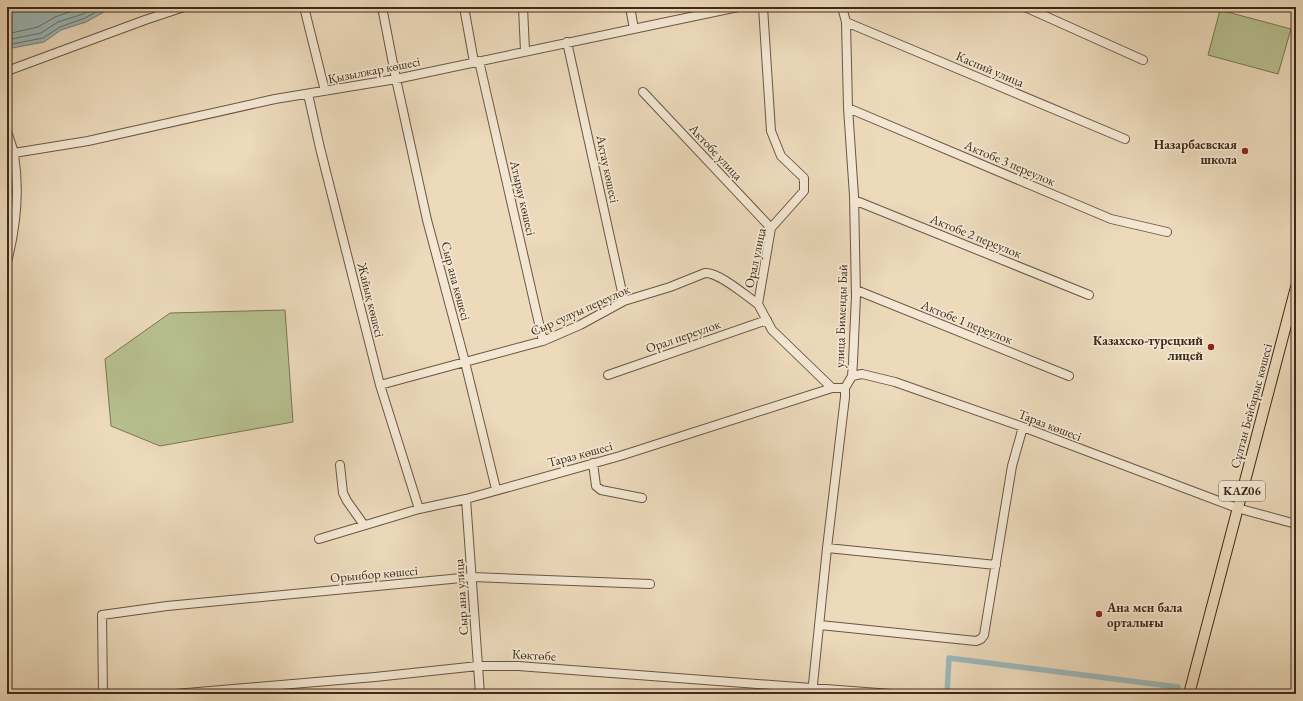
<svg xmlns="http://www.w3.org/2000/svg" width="1303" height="701" viewBox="0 0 1303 701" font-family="'EB Garamond',serif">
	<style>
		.green { fill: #b7c090; stroke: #7c7454 }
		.water { fill: #9cb8b9; stroke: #787f79 }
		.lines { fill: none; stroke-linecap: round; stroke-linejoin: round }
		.shore { stroke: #6e7069; stroke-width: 1 }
		.canal { stroke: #9cb8b9; stroke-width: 5.5 }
		.minor-casing { stroke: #6c5542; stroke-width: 10 }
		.major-casing { stroke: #412919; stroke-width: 12 }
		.minor { stroke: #f3e7d3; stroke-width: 8 }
		.major { stroke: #ecdabb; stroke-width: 10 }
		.poi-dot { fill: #8f2418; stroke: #f3e7d3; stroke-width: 1.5 }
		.labels { text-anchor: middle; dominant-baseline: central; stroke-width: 3.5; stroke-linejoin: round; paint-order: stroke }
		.shield { fill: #f3e7d3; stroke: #766251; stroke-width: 1 }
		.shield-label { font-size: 12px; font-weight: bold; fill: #412919 }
		.street-label { font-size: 13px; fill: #412919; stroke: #f3e7d3 }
		.poi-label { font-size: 13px; font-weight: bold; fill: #412919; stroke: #f3e7d3; text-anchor: end }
	</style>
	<rect width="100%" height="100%" fill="#ecdabb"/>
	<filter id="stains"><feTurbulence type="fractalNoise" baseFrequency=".005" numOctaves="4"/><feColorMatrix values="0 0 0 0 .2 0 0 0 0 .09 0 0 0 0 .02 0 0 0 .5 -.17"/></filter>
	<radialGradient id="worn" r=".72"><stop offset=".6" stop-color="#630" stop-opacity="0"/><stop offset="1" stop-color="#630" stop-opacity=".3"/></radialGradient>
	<path class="green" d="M1220 10 1291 29 1278 74 1208 55Z
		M285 310 293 422 160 446 111 426 105 359 170 313Z"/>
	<path class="water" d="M7 7H113L86 22 61 30 44 42 7 49Z"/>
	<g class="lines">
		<path class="shore" d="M7 34 38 27 55 17 83 7
			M7 40 41 33 58 22 83 14 95 7
			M7 45 43 38 60 27 85 18 105 7"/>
		<path class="canal" d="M1203 692 1211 694
			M947 694 949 658 1178 687"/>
		<defs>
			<path id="minor" d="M304 7 325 91
				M382 7 396 79 427 220 465 362 496 489
				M464 7 474 62
				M523 7 525 51
				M630 7 634 29
				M763 7 771 131 781 156 804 178V191L771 228 758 304 772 330 832 388
				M1025 7 1143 60
				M846 22 1125 139
				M567 42 624 301
				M479 61 543 341
				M7 71 145 20 184 7
				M643 92 771 228
				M308 94 320 148 380 385 419 509
				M848 108 1111 219 1167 232
				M7 131C9 139 13 147 14 155 20 191 16 227 7 262
				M14 153 88 141 275 99 396 79 738 7
				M854 200 1089 295
				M856 290 1069 376
				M608 375 767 320
				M852 376 862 374 895 382 1023 427 1237 508 1296 524
				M380 385 465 362 543 341 580 325 624 301 670 287 705 273C719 272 746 296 758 304
				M593 463 596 486 601 490 642 498
				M340 465 343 493 347 501 364 525
				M466 499 480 694
				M319 539 419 509 466 499 620 456 832 388H845
				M827 548 996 565
				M820 625 976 641 981 639 984 635 1012 466 1023 427
				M103 694 102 615 167 606 472 577 650 584
				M175 694 375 677 478 666H518L892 694
				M812 694 827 548 845 397V388L852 376 853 362 856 296 854 196 848 108 846 22 842 7"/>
			<path id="major" d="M1189 694 1296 287"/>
		</defs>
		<use href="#minor" class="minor-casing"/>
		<use href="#major" class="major-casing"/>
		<use href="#minor" class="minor"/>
		<use href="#major" class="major"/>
	</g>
	<g class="poi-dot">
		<circle cx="1245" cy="151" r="4"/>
		<circle cx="1211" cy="347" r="4"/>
		<circle cx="1099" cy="614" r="4"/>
	</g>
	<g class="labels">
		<rect class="shield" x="1219" y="481" width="46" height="20" rx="3"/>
		<g class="shield-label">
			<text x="1242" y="491">KAZ06</text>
		</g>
		<g class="street-label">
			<text transform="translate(990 69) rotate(23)">Каспий улица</text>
			<text transform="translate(374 70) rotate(-11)">Қызылжар көшесі</text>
			<text transform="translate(716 152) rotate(47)">Актобе улица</text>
			<text transform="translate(1010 163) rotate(23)">Актобе 3 переулок</text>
			<text transform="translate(608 169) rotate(78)">Ақтау көшесі</text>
			<text transform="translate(523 198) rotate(77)">Атырау көшесі</text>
			<text transform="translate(976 236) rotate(22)">Актобе 2 переулок</text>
			<text transform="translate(755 258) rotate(-78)">Орал улица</text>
			<text transform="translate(456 281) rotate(75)">Сыр ана көшесі</text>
			<text transform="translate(371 300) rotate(76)">Жайық көшесі</text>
			<text transform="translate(580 310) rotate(-24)">Сыр сулуы переулок</text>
			<text transform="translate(841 316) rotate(-88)">улица Бименды Бай</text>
			<text transform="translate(967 322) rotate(22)">Актобе 1 переулок</text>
			<text transform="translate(683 336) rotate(-19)">Орал переулок</text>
			<text transform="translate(1251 406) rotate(-75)">Сұлтан Бейбарыс көшесі</text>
			<text transform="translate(1050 425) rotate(21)">Тараз көшесі</text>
			<text transform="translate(580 454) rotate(-15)">Тараз көшесі</text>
			<text transform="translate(374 574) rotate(-5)">Орынбор көшесі</text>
			<text transform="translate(461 597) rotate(-94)">Сыр ана улица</text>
			<text transform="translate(534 655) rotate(3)">Көктөбе</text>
		</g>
		<g class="poi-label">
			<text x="1237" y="144">Назарбаевская<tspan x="1237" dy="15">школа</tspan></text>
			<text x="1203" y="340">Казахско-турецкий<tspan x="1203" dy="15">лицей</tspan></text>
			<text x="1107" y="607" text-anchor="start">Ана мен бала<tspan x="1107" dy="15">орталығы</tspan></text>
		</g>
	</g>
	<rect width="1303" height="701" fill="none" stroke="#ecdabb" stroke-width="24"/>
	<rect x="8" y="8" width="1287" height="685" fill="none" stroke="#412919" stroke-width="2"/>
	<rect x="12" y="12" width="1279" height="677" fill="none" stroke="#412919"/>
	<rect width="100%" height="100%" filter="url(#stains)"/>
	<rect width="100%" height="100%" fill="url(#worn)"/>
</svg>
